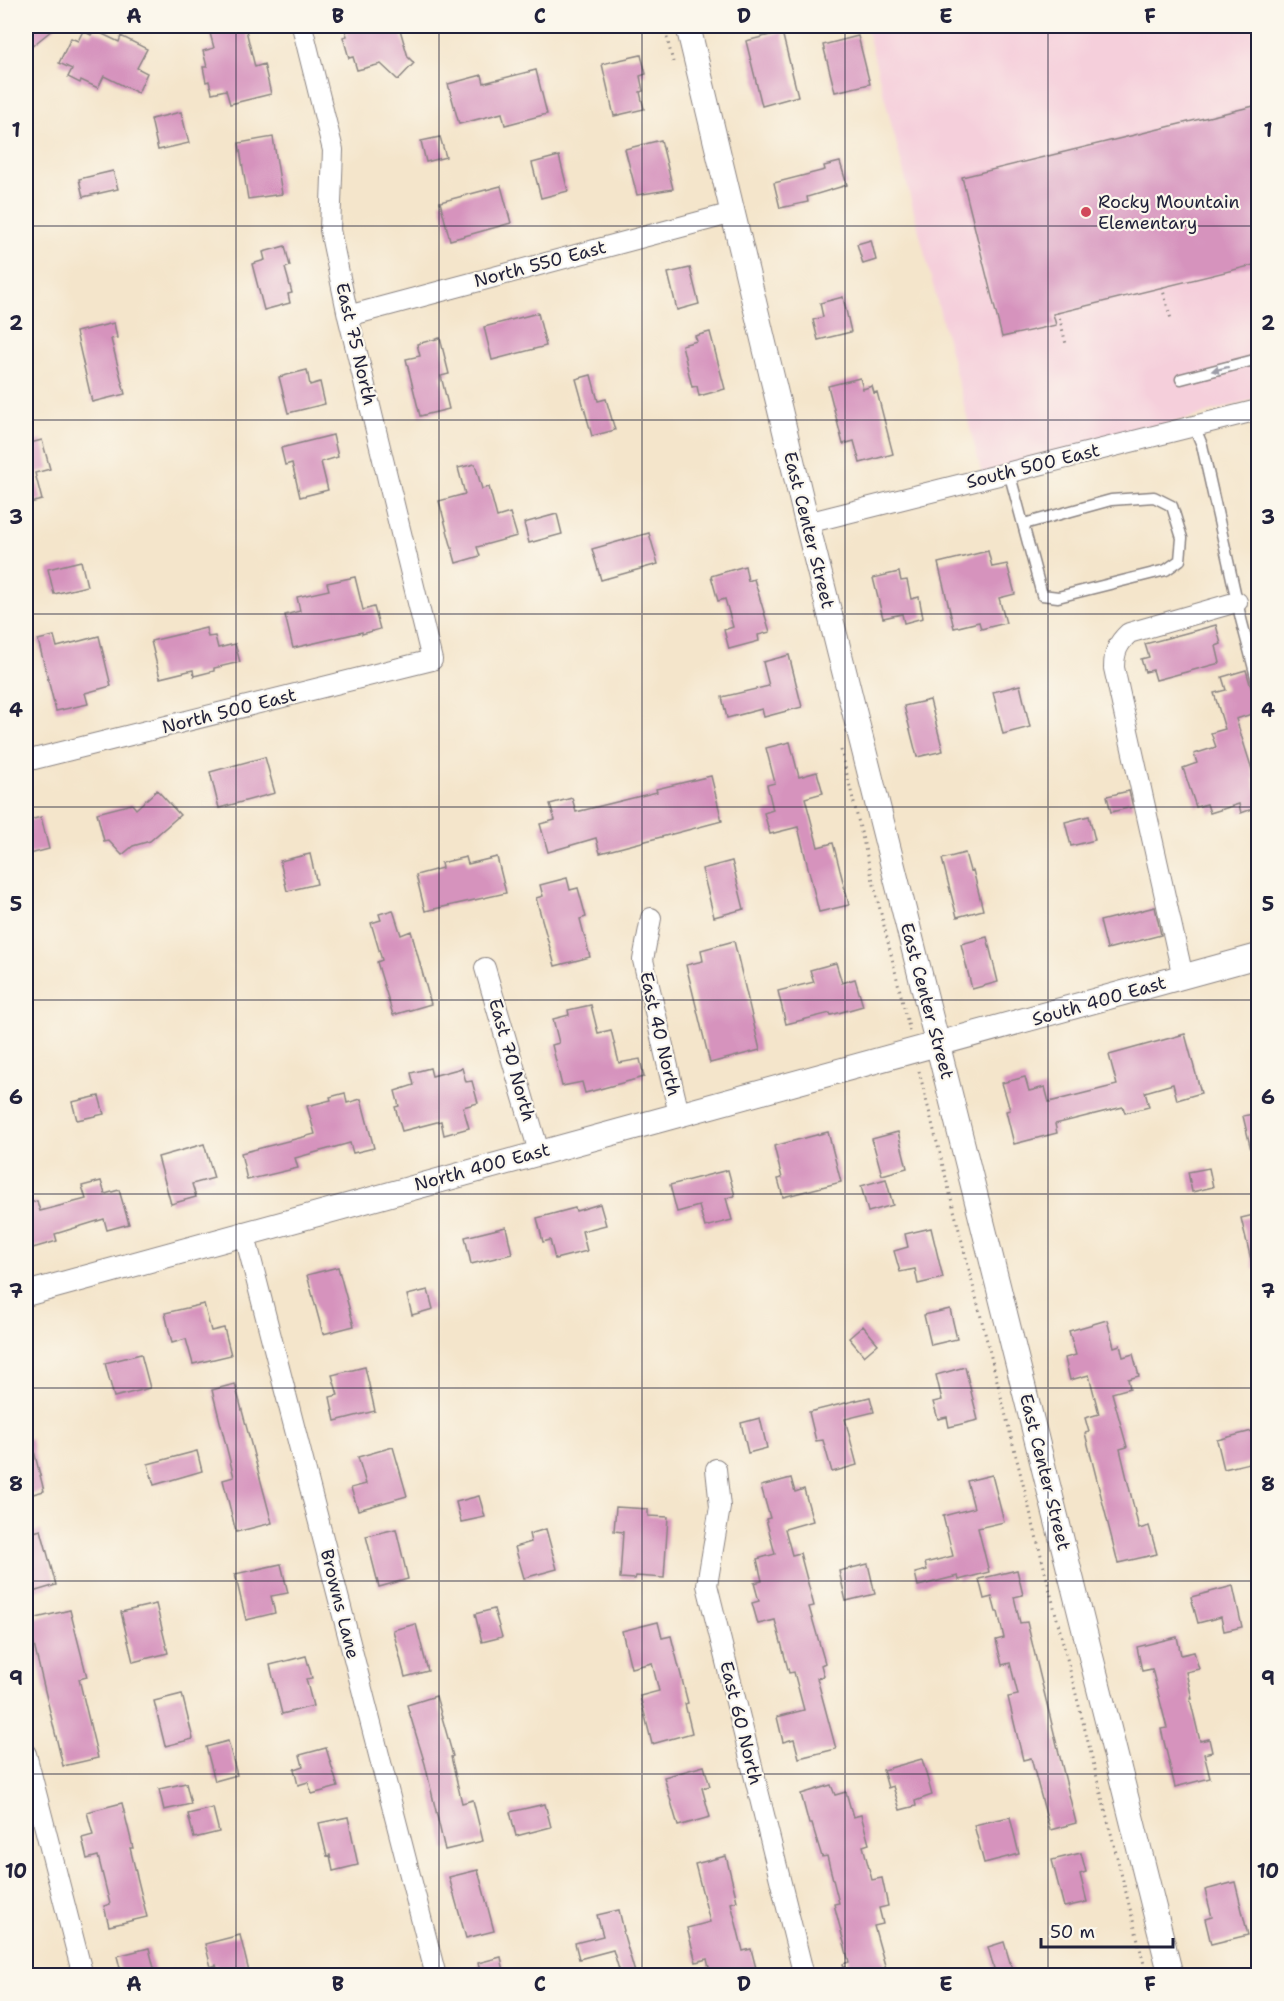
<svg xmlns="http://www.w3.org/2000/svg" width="1284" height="2001" viewBox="0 0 1284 2001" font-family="'Shantell Sans',sans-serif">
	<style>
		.built { fill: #f5cfdb }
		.building { fill: #d693bd }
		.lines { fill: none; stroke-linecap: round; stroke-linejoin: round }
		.service-casing { stroke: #8b8483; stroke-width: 13 }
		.minor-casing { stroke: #8b8483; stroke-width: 22 }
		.tertiary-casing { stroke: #8b8483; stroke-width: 26 }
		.path { stroke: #8b8483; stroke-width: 3; stroke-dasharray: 1.5 4.5; stroke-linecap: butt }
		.service { stroke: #fff; stroke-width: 10 }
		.minor { stroke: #fff; stroke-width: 20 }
		.tertiary { stroke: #fff; stroke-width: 24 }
		.oneway { fill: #9c9ca7 }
		.grid { fill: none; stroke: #22223b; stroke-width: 1.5; stroke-opacity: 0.55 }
		.poi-dot { fill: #d1495b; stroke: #fbf7ec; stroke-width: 2 }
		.labels { text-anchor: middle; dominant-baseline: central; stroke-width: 4.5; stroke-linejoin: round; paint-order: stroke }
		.poi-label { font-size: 18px; fill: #22223b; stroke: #fbf7ec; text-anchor: start }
		.street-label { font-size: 18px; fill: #22223b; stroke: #fbf7ec }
		.neatline { fill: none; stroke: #22223b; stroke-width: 2 }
		.grid-label { font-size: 20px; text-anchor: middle; font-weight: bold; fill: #22223b }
	</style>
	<rect width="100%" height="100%" fill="#fbf7ec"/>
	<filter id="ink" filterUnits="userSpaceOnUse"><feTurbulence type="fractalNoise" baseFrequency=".0167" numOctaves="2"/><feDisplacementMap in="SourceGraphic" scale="12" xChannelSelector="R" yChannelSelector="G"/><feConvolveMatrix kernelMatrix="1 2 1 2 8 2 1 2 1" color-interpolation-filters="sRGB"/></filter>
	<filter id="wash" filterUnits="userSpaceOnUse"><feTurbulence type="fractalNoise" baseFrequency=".008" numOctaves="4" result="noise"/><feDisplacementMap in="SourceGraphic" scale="24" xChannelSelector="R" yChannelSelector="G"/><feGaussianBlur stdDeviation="1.35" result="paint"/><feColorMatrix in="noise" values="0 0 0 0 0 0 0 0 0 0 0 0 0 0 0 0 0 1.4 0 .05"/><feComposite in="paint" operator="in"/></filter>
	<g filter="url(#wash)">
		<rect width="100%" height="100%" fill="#f4e5cb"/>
		<path class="built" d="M866 26H1258V398L983 479Z"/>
		<g id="blocks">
			<path class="building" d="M26 26H57L26 51Z
				M213 26H245L255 67 264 64 271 94 230 104 226 90 212 93 209 81 206 82 203 67H207L203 51 214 48 210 33 215 32Z
				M344 26H399L408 57 414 63 398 80 381 64 357 70 353 57 349 58 343 37 347 36Z
				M94 30 119 42 121 36 147 49 137 68 147 73 138 93 104 76 98 88 81 80 80 83 68 77 72 69 59 63 71 38 78 41 83 31 91 35Z
				M782 32 798 96 762 106 746 41Z
				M858 36 870 84 835 92 823 45Z
				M641 55 646 74 640 76 643 91 640 92 644 109 614 116 602 64Z
				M536 70 547 114 505 125 502 113 459 124 448 84 482 75 484 83Z
				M1258 105V264L1053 314 1056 325 1002 337 962 177Z
				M181 112 189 143 158 150 151 119Z
				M273 137 282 194 248 199 239 143Z
				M440 137 446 157 426 162 421 141Z
				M661 140 673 189 637 195 625 149Z
				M559 156 568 191 541 198 532 163Z
				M840 162 847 185 807 197 808 202 780 208 774 183 825 170 824 166Z
				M113 171 118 189 83 197 79 179Z
				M501 186 511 223 450 240 440 202Z
				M871 240 876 260 863 264 857 244Z
				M285 246 290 266 285 268 292 293 288 294 290 303 264 310 252 264 265 260 263 252Z
				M690 268 699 304 677 310 668 273Z
				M843 297 851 332 818 340 813 320 823 317 820 303Z
				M538 313 546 346 492 360 484 327Z
				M114 323 117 338 111 339 125 394 92 402 76 332Z
				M710 332 725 389 699 396 697 386 692 387 682 345 697 341 695 336Z
				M440 338 449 374 441 376 449 409 420 416 406 359 420 356 417 344Z
				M307 370 310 385 320 382 325 404 288 413 279 377Z
				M591 375 598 401 606 399 615 430 592 436 576 379Z
				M860 378 863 389 872 386 874 393 877 392 893 454 860 463 854 441 843 444 828 386Z
				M333 435 338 457 321 462 328 490 300 497 292 463 285 465 281 448Z
				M42 440 50 469 35 473 42 500 26 504V444Z
				M475 464 482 489 489 487 497 517 510 513 517 536 477 547 480 556 456 563 439 501 465 494 458 468Z
				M557 514 562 534 529 543 524 523Z
				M649 533 658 564 601 580 592 549Z
				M988 551 992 567 1007 564 1015 594 999 598 1006 623 981 629 979 622 954 628 938 563Z
				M81 561 87 586 54 594 48 569Z
				M745 566 748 581 754 579 770 632 758 635 759 641 729 649 724 630 733 627 725 599 718 601 711 576Z
				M899 572 901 581 907 580 911 599 919 597 923 618 904 623 902 614 883 618 873 578Z
				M355 577 363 610 374 607 380 629 362 634V632L293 648 285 615 300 611 297 597 329 590 327 583Z
				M1216 625 1221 644 1216 646 1220 663 1156 680 1153 670 1145 672 1141 659 1149 657 1145 644Z
				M206 628 208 637 215 636 218 648 235 644 240 662 214 668V671L194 676 193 670 160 678 151 641Z
				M54 636 57 647 99 636 111 686 85 693 88 704 56 711 38 640Z
				M789 655 802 707 764 717 762 709 727 718 722 697 769 686 763 662Z
				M1246 670 1258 712 1236 719 1255 779H1253L1258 796V807L1241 813 1239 804 1210 813 1207 804 1196 807 1183 768 1197 763 1194 754 1216 747 1211 733 1225 729 1214 693 1226 690 1222 677Z
				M1020 685 1030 727 1003 734 993 692Z
				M930 700 943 751 917 757 904 706Z
				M790 742 799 777 817 772 823 793 805 798 818 847 833 843 849 905 819 912 798 827 770 834 764 813 773 810 767 785 775 783 766 748Z
				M265 757 275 793 219 808 210 772Z
				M711 776 722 821 600 853 596 838 548 852 540 824 555 820 550 804 572 798 576 812 657 792 656 789Z
				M157 790 180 815 150 841 133 846 122 855 108 840 104 841 97 813 132 804 136 809Z
				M1129 791 1133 807 1111 812 1107 796Z
				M1089 816 1095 840 1071 846 1065 822Z
				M41 817 49 849 26 855V821Z
				M965 853 970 871 973 870 983 910 957 917 942 859Z
				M310 854 317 884 287 891 280 861Z
				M466 857 468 864 497 857 506 893 425 911 416 875 442 868 441 863Z
				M732 861 744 909 714 917 702 869Z
				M567 878 570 890 578 888 586 917 580 919 590 957 555 966 536 898 543 896 540 885Z
				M1155 907 1161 935 1107 949 1100 921Z
				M393 910 401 935 411 931 431 1004 393 1015 377 962 382 960 371 923 381 920 379 914Z
				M987 937 998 982 972 989 961 944Z
				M734 941 760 1050 710 1063 686 965 703 961 701 950Z
				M836 963 842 983 855 979 863 1006 831 1015 830 1013 786 1024 778 991 814 982 810 970Z
				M591 1005 598 1033 611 1030 619 1063 640 1059 644 1077 585 1093 582 1082 562 1086 552 1045 559 1043 553 1019 569 1015 568 1010Z
				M1185 1034 1201 1093 1177 1100 1173 1084 1145 1092 1149 1107 1125 1113 1123 1107 1055 1124 1057 1133 1014 1144 1006 1111 1010 1110 1002 1083 1025 1077 1029 1091 1045 1087 1049 1102 1117 1085 1109 1055Z
				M430 1068 432 1076 462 1068 466 1082 472 1081 478 1103 463 1107 469 1128 444 1135 441 1121 402 1131 395 1107 399 1106 395 1091 414 1085 411 1073Z
				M345 1093 347 1103 361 1099 374 1148 353 1153 350 1143 295 1158 298 1168 247 1180 241 1153 315 1134 307 1106 331 1100 330 1097Z
				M99 1096 104 1114 77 1120 72 1102Z
				M1258 1113V1157L1253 1158 1243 1116Z
				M828 1132 841 1182 783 1197 778 1179 782 1178 774 1146Z
				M898 1132 907 1168 882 1175 872 1139Z
				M204 1144 214 1178 192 1184 196 1197 171 1204 158 1157Z
				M1209 1168 1213 1187 1192 1192 1188 1172Z
				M728 1170 735 1196 726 1198 732 1220 705 1227 699 1206 677 1212 670 1185Z
				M886 1179 893 1205 868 1212 861 1186Z
				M101 1181 105 1194 119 1190 129 1224 107 1230 104 1219 55 1234 57 1241 26 1250V1204L37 1201 40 1211 86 1199 82 1186Z
				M600 1204 606 1225 582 1231 587 1251 555 1259 550 1240 543 1242 537 1218 575 1208 576 1211Z
				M1258 1214V1267L1253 1268 1241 1218Z
				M506 1227 512 1254 471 1264 465 1237Z
				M931 1228 943 1278 918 1284 915 1269 900 1272 894 1251 908 1247 905 1234Z
				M338 1267 354 1326 323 1334 307 1275Z
				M428 1290 433 1309 412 1315 407 1295Z
				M204 1304 211 1331 224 1328 231 1355 193 1364 186 1339 172 1343 165 1313Z
				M950 1309 957 1339 931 1345 924 1315Z
				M1107 1320 1114 1347 1120 1345 1123 1357 1133 1354 1139 1376 1128 1379 1130 1388 1112 1393 1127 1447 1120 1449 1139 1529 1149 1526 1157 1554 1118 1563 1085 1433 1089 1432 1085 1418 1099 1414 1089 1375 1070 1380 1065 1358 1076 1355 1069 1331Z
				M863 1326 878 1344 864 1356 849 1338Z
				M141 1354 150 1388 114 1397 105 1363Z
				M365 1367 375 1411 335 1421 330 1397 338 1395 332 1375Z
				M965 1367 978 1420 949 1427 947 1417 938 1419 933 1402 942 1400 936 1375Z
				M235 1384 272 1523 236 1532 223 1480 234 1477 212 1390Z
				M870 1397 874 1412 845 1419 857 1465 832 1472 823 1440 816 1441 809 1412Z
				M760 1418 767 1448 748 1453 741 1423Z
				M1256 1430 1258 1442V1461L1224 1469 1217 1440Z
				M26 1439H31L44 1491 26 1496Z
				M393 1447 407 1496 358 1510 351 1488 366 1484 358 1457Z
				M197 1451 202 1471 154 1485 148 1464Z
				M992 1475 1004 1522 978 1528 989 1572 959 1580 958 1576 918 1586 915 1573 927 1570 925 1563 953 1556 943 1516 974 1508 967 1481Z
				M791 1478 795 1492 804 1489 813 1521 785 1529 792 1555 800 1553 814 1606 809 1607 825 1663 821 1665 824 1676 817 1678 836 1749 799 1758 794 1739 783 1742 777 1717 804 1710 794 1672 789 1673 775 1620 758 1624 752 1603 759 1601 754 1583 762 1581 757 1559 775 1554 766 1519 770 1518 761 1486Z
				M479 1496 485 1517 461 1522 456 1502Z
				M616 1507 648 1509V1516L668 1517 664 1578 636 1576 635 1579 620 1578 623 1532 614 1531Z
				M396 1529 408 1579 379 1587 366 1536Z
				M546 1529 557 1569 524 1578 515 1547 531 1542 529 1534Z
				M41 1530 56 1585 26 1594V1534Z
				M281 1564 288 1593 271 1596 275 1613 246 1620 235 1574Z
				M868 1564 875 1594 846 1601 839 1571Z
				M1017 1570 1023 1595 1014 1597 1020 1623 1027 1622 1076 1823 1050 1830 1031 1758 1023 1760 1008 1697 1018 1695 1010 1663 1002 1665 996 1640 1004 1638 998 1612H996L992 1597 984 1599 979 1579Z
				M1233 1586 1242 1627 1224 1631 1221 1617 1198 1623 1191 1597Z
				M156 1604 168 1653 133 1662 121 1612Z
				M494 1609 502 1637 482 1642 475 1614Z
				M70 1610 87 1677 79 1679 98 1758 63 1766 28 1620Z
				M658 1622 662 1638 671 1636 688 1703 685 1704 692 1733 652 1744 640 1696 659 1691 652 1663 631 1668 622 1631Z
				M416 1624 428 1671 405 1677 393 1630Z
				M1177 1637 1181 1655 1194 1652 1199 1669 1186 1672 1192 1699H1190L1200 1741 1209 1739 1212 1752 1204 1754 1210 1778 1175 1787 1161 1729 1167 1728 1152 1669 1142 1671 1137 1647Z
				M306 1656 312 1678 306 1679 313 1706 282 1714 270 1665Z
				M182 1694 193 1739 165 1746 154 1701Z
				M436 1696 453 1756 451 1757 462 1803 473 1800 483 1841 445 1850 425 1764 407 1705Z
				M228 1741 237 1775 215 1781 206 1747Z
				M326 1748 338 1787 312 1794 308 1782 298 1785 294 1769 303 1766 300 1755Z
				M922 1759 932 1795 915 1801 916 1806 900 1810 893 1786 888 1788 883 1770Z
				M704 1766 710 1786 702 1788 710 1817 678 1826 664 1777Z
				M186 1783 191 1804 164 1810 159 1789Z
				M831 1785 835 1795 846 1792 853 1817 861 1815 869 1844 863 1846 872 1880 882 1878 888 1906 879 1908 883 1924 874 1926 888 1976H846L843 1964 849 1962 834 1904 839 1903 827 1856 822 1857 812 1824H809L801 1794Z
				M122 1803 133 1848H130L147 1917 109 1926 104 1906 110 1904 98 1856 87 1859 82 1838 93 1835 87 1812Z
				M545 1804 551 1827 516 1836 510 1812Z
				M213 1808 219 1832 194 1838 188 1814Z
				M348 1817 358 1865 333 1871 330 1855 327 1856 319 1823Z
				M1010 1817 1019 1854 984 1863 974 1825Z
				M1081 1853 1086 1872 1080 1874 1087 1902 1064 1907 1052 1860Z
				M726 1856 737 1901 731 1903 743 1951 751 1949 758 1976H711L707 1959 696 1962 687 1928 710 1922 695 1864Z
				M478 1870 494 1931 466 1938 449 1877Z
				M1235 1882 1248 1935 1211 1944 1205 1919 1212 1917 1205 1890Z
				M619 1910 624 1931 623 1932 636 1976H621L613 1950 579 1959 575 1943 603 1936 597 1915Z
				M240 1935 250 1976H219L216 1965 211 1967 205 1944Z
				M1004 1942 1014 1976H996L988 1947Z
				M149 1948 156 1976H122L117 1956Z
				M501 1957 505 1976H481L478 1963Z"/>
		</g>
	</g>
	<g filter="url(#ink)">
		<use href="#blocks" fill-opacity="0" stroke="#8b8483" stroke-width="1.5"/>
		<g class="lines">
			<defs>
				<path id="service" d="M1181 379 1258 359
					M1194 426 1202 445 1241 619 1258 684
					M1009 472 1042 595 1058 597 1166 570 1180 560 1182 538 1172 506 1154 497 1111 500 1024 524"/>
				<path id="minor" d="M348 316 733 213
					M807 523 1258 410
					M26 761 432 660 348 316 330 230 333 150 302 26
					M651 918 643 960 679 1114
					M485 968 539 1152
					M1183 977 1114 668C1114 652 1118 643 1129 633L1237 602
					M244 1232 436 1976
					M716 1469 720 1507 707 1585 804 1976
					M26 1754 83 1976"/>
				<path id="tertiary" d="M688 26 807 523 1171 1976
					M26 1294C436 1179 848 1071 1258 956"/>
			</defs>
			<use href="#service" class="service-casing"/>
			<use href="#minor" class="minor-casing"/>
			<use href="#tertiary" class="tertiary-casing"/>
			<path class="path" d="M664 26 673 62
				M1162 287 1171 319
				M1058 312 1066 344
				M841 750 910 1032
				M919 1071 1147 1976"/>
			<use href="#service" class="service"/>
			<use href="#minor" class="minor"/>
			<use href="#tertiary" class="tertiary"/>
		</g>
		<defs><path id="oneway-solid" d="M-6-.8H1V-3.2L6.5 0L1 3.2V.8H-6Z" transform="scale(1.5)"/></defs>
		<use class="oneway" href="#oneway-solid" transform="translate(1220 369) rotate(166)"/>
	</g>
	<path class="grid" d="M236 26V1976M439 26V1976M642 26V1976M845 26V1976M1048 26V1976M26 226H1258M26 420H1258M26 614H1258M26 807H1258M26 1000H1258M26 1194H1258M26 1388H1258M26 1581H1258M26 1774H1258"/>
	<circle class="poi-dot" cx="1086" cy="212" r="6"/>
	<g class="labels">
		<g class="poi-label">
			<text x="1098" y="202">Rocky Mountain<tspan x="1098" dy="21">Elementary</tspan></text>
		</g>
		<g class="street-label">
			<text transform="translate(540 264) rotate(-15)">North 550 East</text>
			<text transform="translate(356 344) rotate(77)">East 75 North</text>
			<text transform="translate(1033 466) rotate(-14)">South 500 East</text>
			<text transform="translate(809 530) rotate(76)">East Center Street</text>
			<text transform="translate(229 711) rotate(-14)">North 500 East</text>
			<text transform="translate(927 1001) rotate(75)">East Center Street</text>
			<text transform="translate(1099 1001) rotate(-16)">South 400 East</text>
			<text transform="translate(660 1034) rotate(77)">East 40 North</text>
			<text transform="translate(512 1060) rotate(74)">East 70 North</text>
			<text transform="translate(482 1167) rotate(-15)">North 400 East</text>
			<text transform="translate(1045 1472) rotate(76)">East Center Street</text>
			<text transform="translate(340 1604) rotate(76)">Browns Lane</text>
			<text transform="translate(741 1723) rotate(76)">East 60 North</text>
		</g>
	</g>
	<rect width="1284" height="2001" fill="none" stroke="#fbf7ec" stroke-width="66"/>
	<path d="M1041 1938v9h132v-9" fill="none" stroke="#22223b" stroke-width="3"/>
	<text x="1050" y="1938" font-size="18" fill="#22223b" stroke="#fbf7ec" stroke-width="4.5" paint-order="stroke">50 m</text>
	<rect x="33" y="33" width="1218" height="1935" class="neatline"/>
	<g class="grid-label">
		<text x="134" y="23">A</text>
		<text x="338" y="23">B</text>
		<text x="540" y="23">C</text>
		<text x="744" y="23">D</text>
		<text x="946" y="23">E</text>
		<text x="1150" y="23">F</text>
		<text x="16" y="137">1</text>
		<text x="1268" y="137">1</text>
		<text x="16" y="330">2</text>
		<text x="1268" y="330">2</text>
		<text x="16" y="524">3</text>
		<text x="1268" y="524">3</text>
		<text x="16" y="717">4</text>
		<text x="1268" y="717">4</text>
		<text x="16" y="911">5</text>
		<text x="1268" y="911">5</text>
		<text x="16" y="1104">6</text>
		<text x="1268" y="1104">6</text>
		<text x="16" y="1298">7</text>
		<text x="1268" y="1298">7</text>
		<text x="16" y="1491">8</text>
		<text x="1268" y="1491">8</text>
		<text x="16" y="1685">9</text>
		<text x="1268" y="1685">9</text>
		<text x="16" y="1878">10</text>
		<text x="1268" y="1878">10</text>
		<text x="134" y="1991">A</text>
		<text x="338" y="1991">B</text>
		<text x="540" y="1991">C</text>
		<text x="744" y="1991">D</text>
		<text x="946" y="1991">E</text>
		<text x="1150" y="1991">F</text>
	</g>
</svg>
